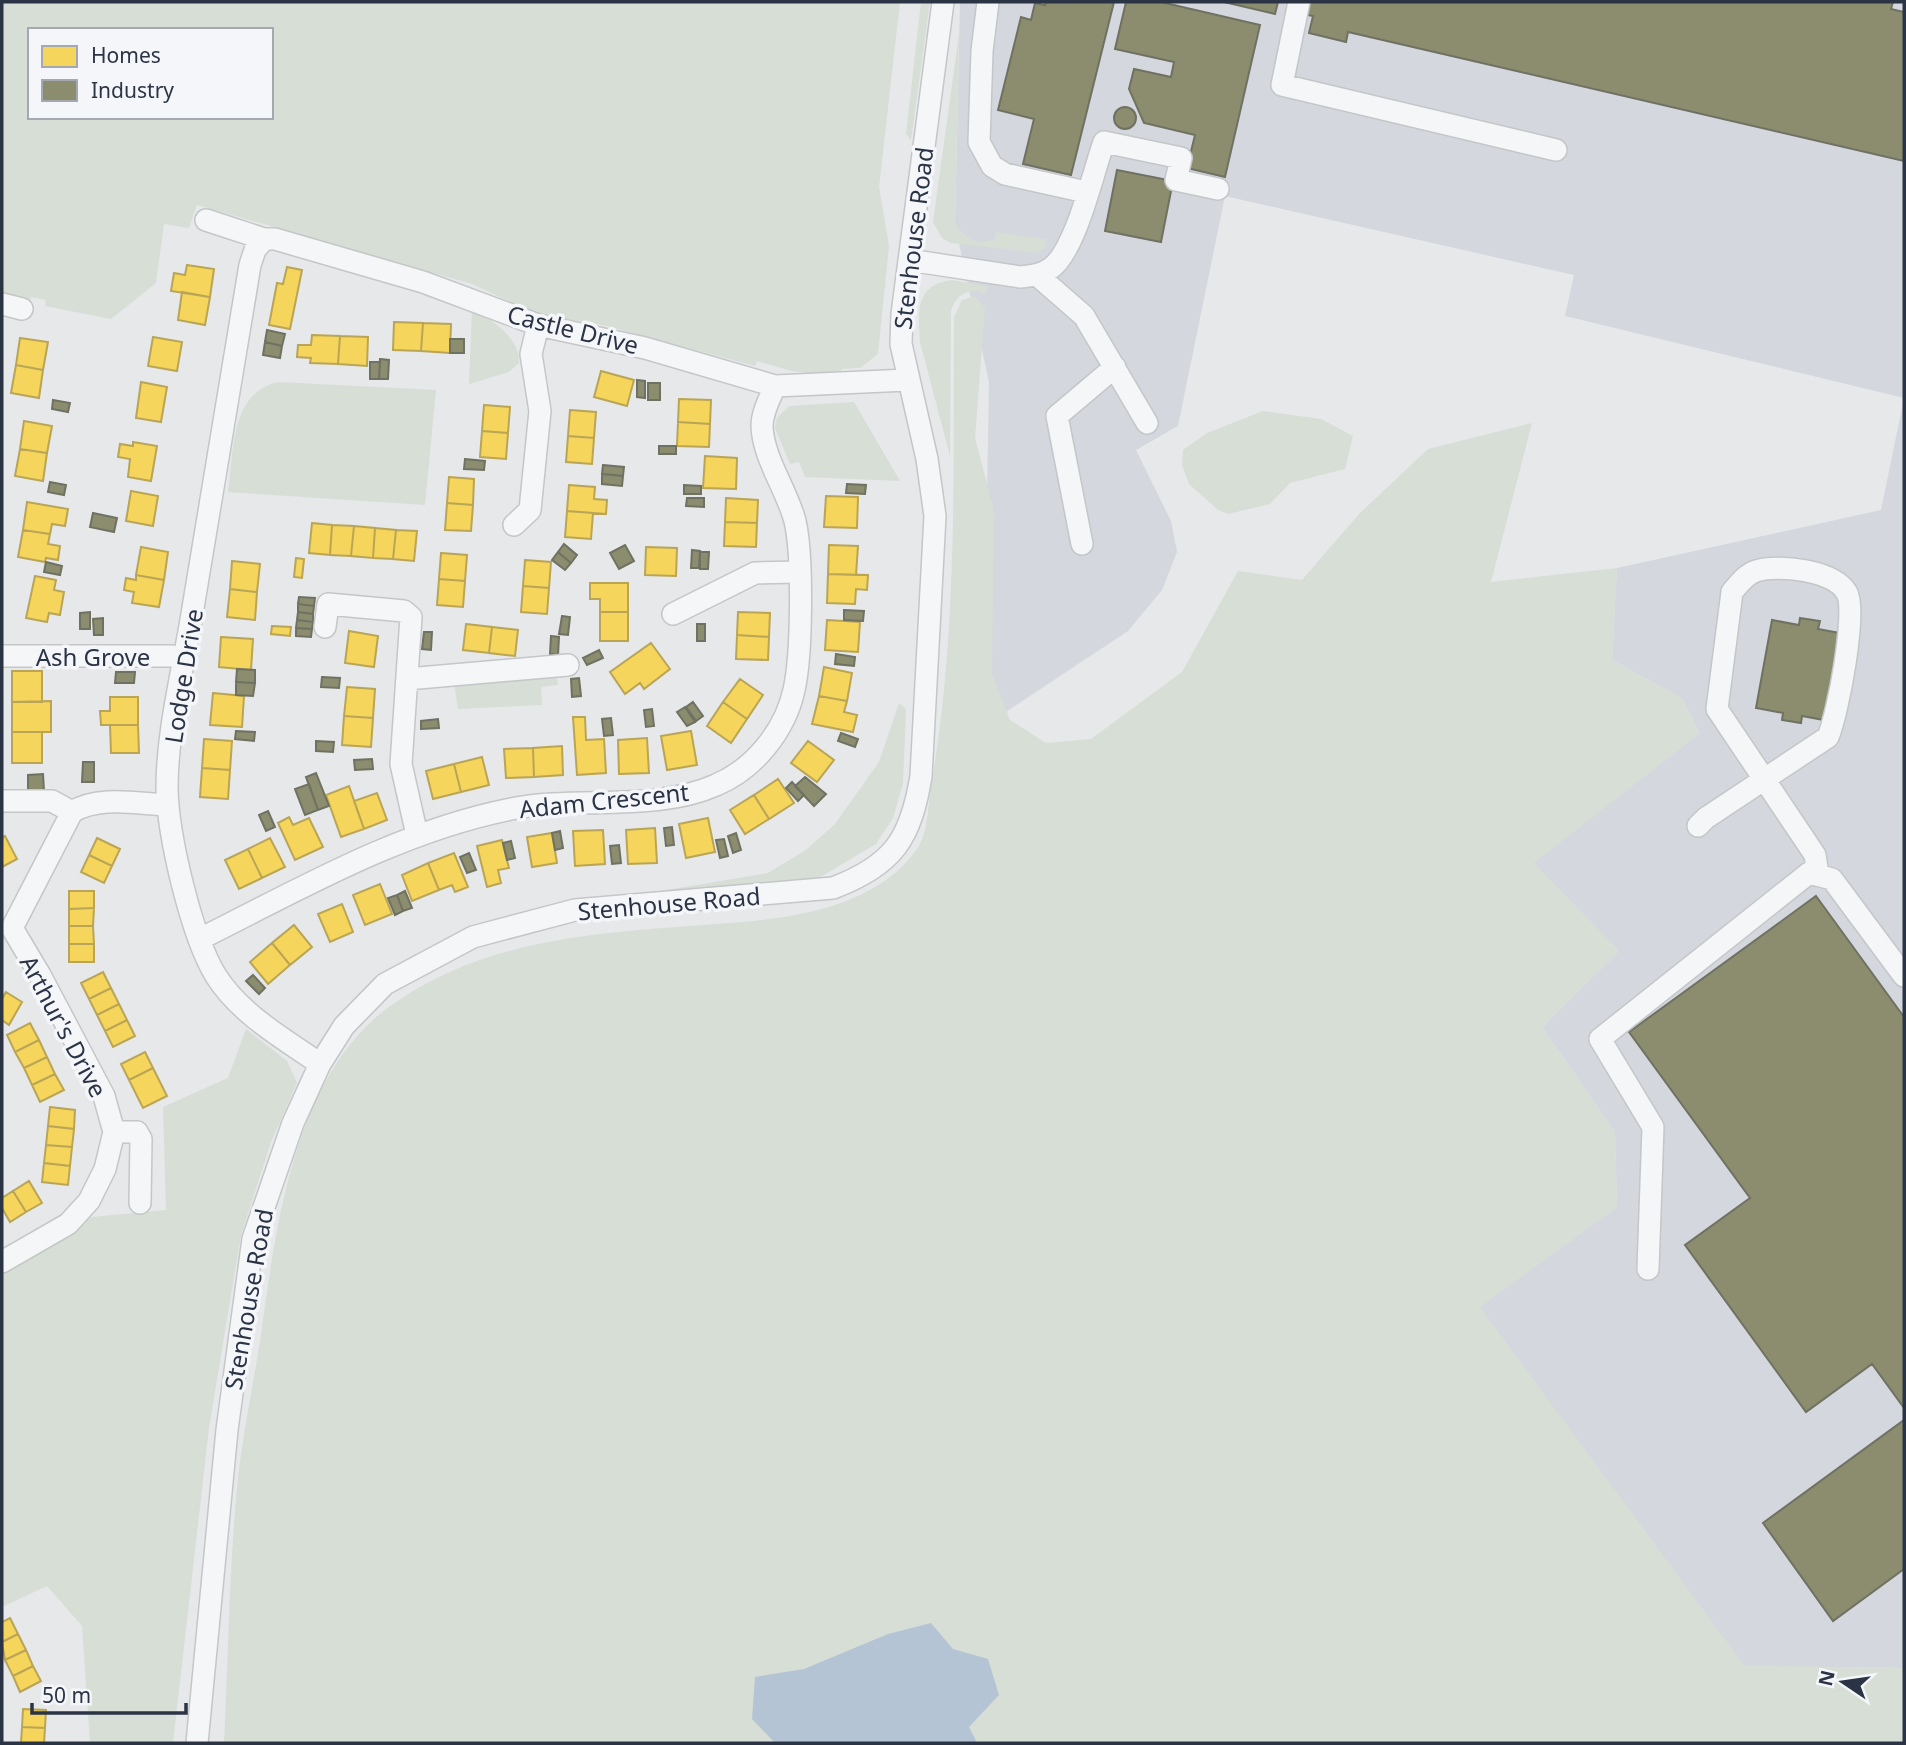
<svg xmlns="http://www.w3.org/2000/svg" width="1906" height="1745" viewBox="0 0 1906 1745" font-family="'Noto Sans',sans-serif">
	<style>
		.built { fill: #d4d7dd }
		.green { fill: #d6ded6; fill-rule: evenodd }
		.water { fill: #b4c4d5 }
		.homes { fill: #f6d55c; stroke: #b9a555; stroke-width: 2 }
		.industry { fill: #8c8c6e; stroke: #6f7262; stroke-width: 2 }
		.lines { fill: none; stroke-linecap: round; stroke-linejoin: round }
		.minor-casing { stroke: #c4c6c8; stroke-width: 24 }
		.minor { stroke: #f5f6f7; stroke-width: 21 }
		.labels { text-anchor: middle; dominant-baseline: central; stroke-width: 7; stroke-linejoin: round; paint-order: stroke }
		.street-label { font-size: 24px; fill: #2b3445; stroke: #f4f6f9 }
	</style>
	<rect width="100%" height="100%" fill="#e6e8ea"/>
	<path class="built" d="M960 2H1904V398L1565 316 1574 275 1225 196 1178 426 1136 450 1171 521 1177 552 1162 590 1128 631 983 727 989 382 955 225Z
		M1904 398V1668L1744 1666 1479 1307 1617 1207 1615 1132 1542 1027 1619 951 1533 863 1699 733 1682 698 1612 660 1617 568 1881 510Z"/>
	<path class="green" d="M2 2H900L879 187 889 246 878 354 860 368 842 369 838 376 792 371 757 361 755 366 607 326 536 314 472 284 197 205 189 228 164 224 156 283 111 319 45 306 46 300 31 297 29 303 2 298ZM30 30H271V117H30Z
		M921 2H930L911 140 906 134Z
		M959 34 955 222C962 237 978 247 995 239L996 232 1047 239 1045 247 1038 253 951 243 942 238 933 222Z
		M952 280 987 286 986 295C970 286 956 294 951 311L950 456 920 342C918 311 915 285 952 280Z
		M975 296 985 308 975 438 994 511 992 673 1010 720 1046 743 1091 739 1182 672 1238 571 1302 580 1359 514 1428 449 1532 423 1491 582 1617 568 1612 660 1682 698 1699 734 1534 863 1619 951 1542 1027 1615 1132 1617 1207 1480 1307 1744 1665 1904 1668V1743H224C228 1662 229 1580 236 1499 240 1446 252 1393 260 1341 276 1231 292 1078 389 1007 481 940 593 933 703 925 775 920 871 914 917 849 928 834 928 805 931 786 958 634 953 471 954 317L962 300Z
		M472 310C492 319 520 338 519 363L509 372 469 384Z
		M278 382 436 390 425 505 228 492C234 451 230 393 278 382Z
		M854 402 900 481 805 477 799 462 790 464 775 428 777 418 789 406Z
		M1263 411 1321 419 1353 436 1345 469 1290 483 1270 504 1228 514 1218 510 1189 484 1182 465 1183 450 1207 433Z
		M556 672 558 685 541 687 542 705 458 709 454 682Z
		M899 703 906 709 903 783 893 818 876 844 817 879 625 897 768 873 806 850 835 824 879 762Z
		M246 1029 287 1061 297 1083 271 1142 241 1235 209 1428 173 1743H90L82 1626 47 1586 2 1607V1273L92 1217 166 1210 163 1107 228 1078Z"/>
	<path class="water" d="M931 1623 953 1649 988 1659 999 1695 969 1727 977 1743H775L752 1719 755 1677 804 1669 888 1634Z"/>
	<path class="homes" d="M187 265 214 269 210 297 171 291 174 273 185 275Z
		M287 267 302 270 290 329 269 325 277 283 283 284Z
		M182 292 210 297 205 325 178 320Z
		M394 322 423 323 421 351 393 350Z
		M423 323 451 324 450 353 421 351Z
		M312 335 340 336 338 364 310 363 311 358 297 357 298 345H311Z
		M340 336 368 337 367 366 338 364Z
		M153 337 182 342 177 371 148 366Z
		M20 338 48 342 43 370 16 365Z
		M16 365 43 370 39 398 11 393Z
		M601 371 634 380 627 406 594 397Z
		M141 382 167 387 161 422 136 418Z
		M679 399 711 400 710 424 678 422Z
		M484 405 510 407 508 433 482 431Z
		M570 410 596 412 594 438 568 436Z
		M24 421 52 426 47 453 20 449Z
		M678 422 710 424 709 447 677 446Z
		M482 431 508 433 506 459 480 457Z
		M568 436 594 438 592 464 566 462Z
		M133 442 157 446 151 481 128 477 130 459 118 457 120 444 133 446Z
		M20 449 47 453 43 481 15 476Z
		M705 456 737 458 736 489 703 488Z
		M449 477 474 479 473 505 447 503Z
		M569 485 595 487 594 499 607 500 606 514 567 511Z
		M131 491 158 496 153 526 126 521Z
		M826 496 858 497 857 528 824 527Z
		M726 498 758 500 757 523 725 522Z
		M27 502 68 509 65 526 52 524 50 534 23 530Z
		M447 503 473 505 471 531 445 530Z
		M567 511 593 513 591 539 565 537Z
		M725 522 757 523 756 547 724 546Z
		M312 523 332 525 330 555 309 553Z
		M332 525 354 526 351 556 330 555Z
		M354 526 375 528 373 558 351 556Z
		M375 528 396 530 393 559 373 558Z
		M23 530 50 534 48 544 60 546 58 560 46 558 45 562 18 557Z
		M396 530 417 531 414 561 393 559Z
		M829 545 858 546 856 575 828 574Z
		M141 547 168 552 164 580 136 575Z
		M646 547 677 548 676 576 645 575Z
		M441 553 467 555 465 581 439 579Z
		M296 558 304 559 302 578 294 577Z
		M525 560 551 562 549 588 523 586Z
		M232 561 260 564 257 592 230 589Z
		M828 574 868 575 867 590 856 589 855 604 827 603Z
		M136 575 164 580 159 607 132 603 134 592 124 590 126 578 136 580Z
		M35 576 56 580 54 590 64 592 60 615 49 613 47 622 26 618Z
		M439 579 465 581 463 607 437 605Z
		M590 583H628V612H600V599H590Z
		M523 586 549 588 547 614 521 612Z
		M230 589 257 592 255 620 227 617Z
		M600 612H628V641H600Z
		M738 612 770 613 769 637 737 635Z
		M827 620 860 622 858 652 825 650Z
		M466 624 492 627 489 653 463 650Z
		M272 626 291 627 290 636 271 634Z
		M492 627 518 630 515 656 489 653Z
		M349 631 378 636 374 667 345 663Z
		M737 635 769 637 768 660 736 659Z
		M221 637 253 639 251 670 219 667Z
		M651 643 670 669 644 689 640 683 625 694 610 672Z
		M824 667 852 673 847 701 819 696Z
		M12 671H42V702H12Z
		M740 679 763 695 747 719 723 702Z
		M347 687 375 689 373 718 344 716Z
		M213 693 244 696 242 727 210 725Z
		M819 696 847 701 844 712 857 715 853 732 812 724Z
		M110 697H138V725H101L100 711H110Z
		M51 701V732H12V702Z
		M723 702 747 719 731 743 707 726Z
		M344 716 373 718 371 747 342 745Z
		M573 717H585L586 740 604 739 606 773 577 775Z
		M110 725H138L139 753H111Z
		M691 731 697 765 667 770 661 736Z
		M12 732H42V763H12Z
		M647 738 649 773 619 774 618 740Z
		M204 739 232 741 230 770 202 768Z
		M808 741 834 760 817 782 791 763Z
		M562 746 563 775 534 777 533 748Z
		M533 748 534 777 506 778 504 749Z
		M482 757 489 785 461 792 454 764Z
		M454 764 461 792 433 799 426 771Z
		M202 768 230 770 228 799 200 797Z
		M778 779 794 803 769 819 754 795Z
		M349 786 364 829 341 837 326 795Z
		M377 793 387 820 364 829 354 801Z
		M754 795 769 819 745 834 730 810Z
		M289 817 293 825 309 818 323 847 295 860 278 823Z
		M708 818 715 852 686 858 679 824Z
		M655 828 657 863 628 864 626 830Z
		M603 830 605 864 575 866 573 831Z
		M552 833 557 863 532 867 527 837Z
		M5 836 17 859 2 867V838Z
		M97 838 120 849 112 866 89 855Z
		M270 838 285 867 262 878 248 849Z
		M502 840 509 868 498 870 501 883 487 887 477 846Z
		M248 849 262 878 239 889 225 860Z
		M454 853 468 887 455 892 452 885 439 890 428 863Z
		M89 855 112 866 104 883 81 872Z
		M428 863 439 890 412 901 402 875Z
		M380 884 392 914 365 925 353 895Z
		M69 891H94V908L69 909Z
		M342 904 353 932 330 942 318 914Z
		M94 908 93 926H69V909Z
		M294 925 312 947 290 965 272 943Z
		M69 926H93L94 944H69Z
		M272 943 290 965 268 984 250 962Z
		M69 944H94V962H69Z
		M103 972 111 988 89 999 81 983Z
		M111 988 119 1004 97 1015 89 999Z
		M6 992 22 1002 9 1025 2 1020V999Z
		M119 1004 127 1020 105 1031 97 1015Z
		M127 1020 135 1036 113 1047 105 1031Z
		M30 1023 39 1040 15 1052 7 1035Z
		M39 1040 47 1057 24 1068 15 1052Z
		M145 1052 153 1068 129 1080 121 1064Z
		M47 1057 55 1074 32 1085 24 1068Z
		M153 1068 167 1096 143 1108 129 1080Z
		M55 1074 64 1090 40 1102 32 1085Z
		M50 1107 75 1110 74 1129 48 1126Z
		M48 1126 74 1129 72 1147 46 1145Z
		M46 1145 72 1147 70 1166 44 1163Z
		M44 1163 70 1166 68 1185 42 1182Z
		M29 1181 42 1203 26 1212 13 1191Z
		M13 1191 26 1212 10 1222 2 1208V1198Z
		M10 1618 18 1634 2 1642V1622Z
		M18 1634 26 1650 5 1660 2 1642Z
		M26 1650 33 1666 13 1676 5 1660Z
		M33 1666 41 1681 20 1692 13 1676Z
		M23 1709 46 1710 45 1728 22 1727Z
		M22 1727 45 1728 44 1743H21Z"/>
	<path class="industry" d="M1046 2H1114L1071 175 1023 164 1034 119 998 110 1021 17 1031 20 1035 3 1045 5Z
		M1126 2H1161L1260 25 1225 177 1187 168 1195 135 1144 123 1129 89 1134 69 1171 77 1174 62 1115 49Z
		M1224 2H1278L1275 14Z
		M1305 2H1893L1891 9 1904 12V161L1348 32 1346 42 1309 33 1313 16 1302 14Z
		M1114 118a11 11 0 1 1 22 0a11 11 0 1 1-22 0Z
		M1117 170 1173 181 1161 242 1105 231Z
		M267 330 285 334 282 346 265 342Z
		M450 339H464V353H450Z
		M265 342 282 346 280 358 263 355Z
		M380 359 389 360 388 379H379Z
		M370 362H380L379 379H370Z
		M637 380 645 381V398L637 397Z
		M648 383H660V400H648Z
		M53 400 70 403 68 412 52 409Z
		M659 446H676V454H659Z
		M465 459 485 461 484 470 464 469Z
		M603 465 624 467 623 476 602 474Z
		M602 474 623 476 622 486 602 484Z
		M50 482 66 485 64 495 48 492Z
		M847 484 866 485 865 494 846 493Z
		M684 485 701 486V494H684Z
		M687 498H704V507L686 506Z
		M93 513 117 518 114 532 90 527Z
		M564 544 577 555 571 563 558 552Z
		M625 545 634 561 619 569 610 553Z
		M692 550 700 551 699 568H691Z
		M558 552 571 563 565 570 552 560Z
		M700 552H709L708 569H700Z
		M46 562 62 566 60 575 44 572Z
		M299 597 315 598 314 606 298 604Z
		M298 604 314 606 313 614 298 612Z
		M844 610 864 611 863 621 844 620Z
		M90 612V629H80V613Z
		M298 612 313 614V622L297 620Z
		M562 616 570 617 568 635 559 634Z
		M103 618V635H94L93 619Z
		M1800 618 1820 621 1818 629 1840 633 1830 688 1837 689 1824 720 1802 716 1801 723 1782 720 1783 713 1756 708 1772 620 1799 625Z
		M297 620 313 622 312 629 296 628Z
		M697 624H705V641H697Z
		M296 628 312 629 311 637 296 636Z
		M424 632H432L431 650 422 649Z
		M551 636 559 637 558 655 550 654Z
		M599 650 603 658 587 665 583 658Z
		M836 654 855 657 854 666 835 664Z
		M237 669 255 670V683L236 682Z
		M116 672H135L134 683H115Z
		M322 677 340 678 339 688 321 687Z
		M579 678 581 696 572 697 571 679Z
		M236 682 255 683 253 696 236 695Z
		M693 702 703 716 696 721 686 707Z
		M685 707 695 722 687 726 677 712Z
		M652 709 654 726 646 727 644 710Z
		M611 718 613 735 604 736 602 719Z
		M438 719 439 728 421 729V721Z
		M236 731 255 732 254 741 235 739Z
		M841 733 858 739 855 747 838 741Z
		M316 741 334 742 333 752 316 751Z
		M372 759 373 769 355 770 354 760Z
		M83 762H94V782H82Z
		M316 773 329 806 318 810 306 777Z
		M43 774 44 791H28V775Z
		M805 777 826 794 814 806 795 786Z
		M792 782 804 795 798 801 786 788Z
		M309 784 318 810 305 815 295 789Z
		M268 811 275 827 266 831 259 815Z
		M672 827 674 845 666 846 664 828Z
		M560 831 563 848 555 850 552 833Z
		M736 833 741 850 733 853 728 836Z
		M724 839 728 856 720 858 716 840Z
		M511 841 515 858 507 860 503 843Z
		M619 845 621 863 612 864 610 846Z
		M469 853 476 870 467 873 460 857Z
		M405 891 412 908 403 911 397 895Z
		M397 895 403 911 395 915 388 898Z
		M1816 896 1904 1017V1408L1872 1364 1806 1412 1685 1245 1750 1198 1629 1032Z
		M253 975 265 988 259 994 246 981Z
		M1904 1420V1569L1833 1621 1763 1523Z"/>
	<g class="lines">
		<defs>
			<path id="minor" d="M988 2 982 51 979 142 992 166 1005 174 1086 192
				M1299 2 1282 85 1556 150
				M206 220 264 239H275L423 282 538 325 645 348 775 386 907 380
				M264 239 255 250 250 265C230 384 210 502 191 620 182 674 167 732 167 788 168 836 191 935 216 976 241 1015 283 1038 320 1064
				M909 260 1020 277C1031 276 1041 275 1051 268 1076 250 1093 172 1104 142L1181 158 1176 180 1218 189
				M1037 275 1084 316 1147 423
				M2 304 22 309
				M514 525 530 510 540 411 531 354 538 325
				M1082 544 1057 416 1115 367
				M673 614 755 573 799 572
				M325 627 328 604 404 611 411 617 401 764 417 835
				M2 656H172L185 659
				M407 679 568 665
				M2 801H52L72 812
				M1698 826 1706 818 1828 737C1838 714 1857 612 1847 593 1834 570 1779 564 1756 571 1746 574 1739 584 1732 592L1717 709 1815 855 1818 874
				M200 939C300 889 400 831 511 809 576 796 656 812 716 785 754 769 785 731 794 690 802 655 803 556 795 521 787 490 763 458 762 426 762 412 770 398 775 386
				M114 1132H137L141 1139 140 1203
				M2 1262 68 1224 89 1201 105 1169 114 1132 104 1096 40 975 12 928 72 812C99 795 138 804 168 805
				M1648 1269 1653 1127 1600 1039 1809 873 1832 879 1904 976
				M197 1743 227 1430 253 1239 293 1123 320 1064 344 1026 385 984 473 937 575 910 833 888C894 865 911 838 921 776L935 516 927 459 901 344 902 314 943 2"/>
		</defs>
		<use href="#minor" class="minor-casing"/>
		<use href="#minor" class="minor"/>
	</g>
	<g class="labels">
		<g class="street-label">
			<text transform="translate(913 238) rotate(-83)">Stenhouse Road</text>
			<text transform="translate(573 329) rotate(14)">Castle Drive</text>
			<text x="93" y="656">Ash Grove</text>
			<text transform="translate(183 676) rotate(-81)">Lodge Drive</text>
			<text transform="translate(604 800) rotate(-6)">Adam Crescent</text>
			<text transform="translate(669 903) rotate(-5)">Stenhouse Road</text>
			<text transform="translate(64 1026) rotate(62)">Arthur's Drive</text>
			<text transform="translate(248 1299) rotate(-80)">Stenhouse Road</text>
		</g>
	</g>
	<rect width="1906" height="1745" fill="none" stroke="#2b3445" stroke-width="7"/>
	<rect x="28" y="28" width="245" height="91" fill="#f4f6f9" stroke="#a4a8b1" stroke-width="2"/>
	<rect x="42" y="46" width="35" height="21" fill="#f6d55c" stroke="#a4a8b1" stroke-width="2"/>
	<text x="91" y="63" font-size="21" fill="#2b3445">Homes</text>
	<rect x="42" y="80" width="35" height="21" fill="#8c8c6e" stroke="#a4a8b1" stroke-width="2"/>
	<text x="91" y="98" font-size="21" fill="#2b3445">Industry</text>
	<g transform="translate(1843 1682) rotate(283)" stroke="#f4f6f9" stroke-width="5" paint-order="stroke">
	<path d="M0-5L12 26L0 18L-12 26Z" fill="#2b3445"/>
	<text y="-10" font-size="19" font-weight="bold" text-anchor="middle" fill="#2b3445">N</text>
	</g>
	<path d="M32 1703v10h154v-10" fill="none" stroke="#2b3445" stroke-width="3.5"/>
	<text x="42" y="1703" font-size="21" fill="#2b3445" stroke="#f4f6f9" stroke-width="5" paint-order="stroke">50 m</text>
</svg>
